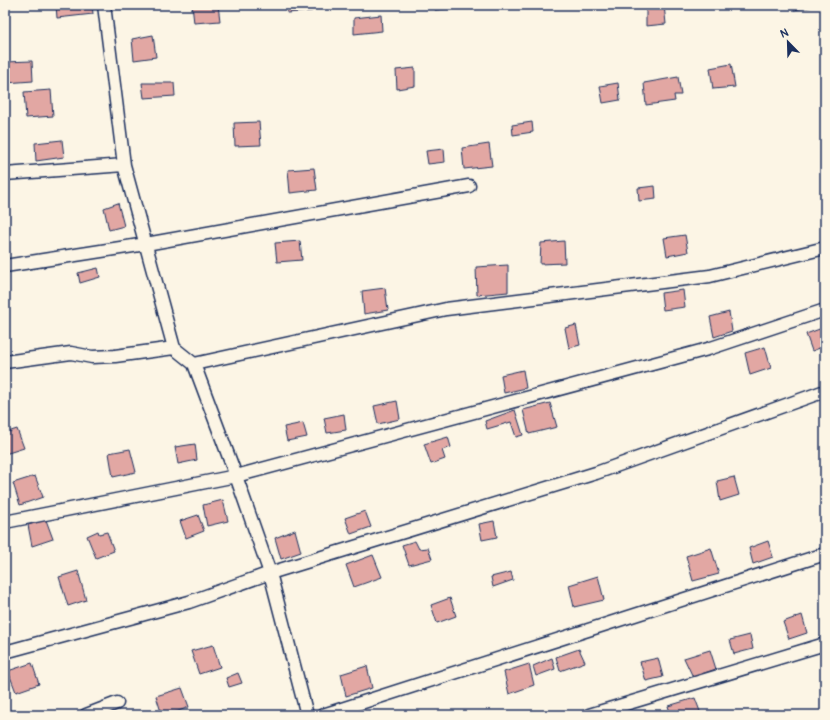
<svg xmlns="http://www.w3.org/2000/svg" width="830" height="720" viewBox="0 0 830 720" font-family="Pangolin,sans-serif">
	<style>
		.building { fill: #e2a7a3; stroke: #1b2f5e }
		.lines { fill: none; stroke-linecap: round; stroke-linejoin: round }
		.minor-casing { stroke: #1b2f5e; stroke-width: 15 }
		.minor { stroke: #fcf5e5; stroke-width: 12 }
	</style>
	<rect width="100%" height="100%" fill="#fcf5e5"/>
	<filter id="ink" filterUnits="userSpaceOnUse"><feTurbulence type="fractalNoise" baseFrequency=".025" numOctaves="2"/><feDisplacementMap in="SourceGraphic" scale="8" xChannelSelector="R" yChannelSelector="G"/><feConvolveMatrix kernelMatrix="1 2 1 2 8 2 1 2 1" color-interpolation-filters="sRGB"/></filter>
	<g filter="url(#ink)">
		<path class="building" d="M56 5H92L93 14 57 18Z
			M192 5H218L220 21 194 23Z
			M287 5H311L312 11 287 13Z
			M435 5H461V8L435 10Z
			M664 5 666 24 646 26V7Z
			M794 5H813L814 6 794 10Z
			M381 15 382 31 354 34V18Z
			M153 35 156 57 134 60 132 39Z
			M32 61 33 81 5 83V62Z
			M731 64 735 87 713 89 710 68Z
			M415 68V86L397 89 396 70Z
			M678 77 681 95H674L675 101 646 105 644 83Z
			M142 83H174L175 96 144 98Z
			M618 83 620 100 603 103 600 86Z
			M51 90 53 116 26 118 24 92Z
			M259 122 261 145 235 146 234 123Z
			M532 122 533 132 513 135 512 125Z
			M62 140 64 157 36 161 35 143Z
			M489 144 492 166 464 169 462 148Z
			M444 149 445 162 428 164 426 151Z
			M314 168 317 190 290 193 288 170Z
			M655 186 656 199 639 201 638 188Z
			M118 203 124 226 109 230 104 208Z
			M685 235 688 252 667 256 664 238Z
			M300 241 302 260 277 262 275 243Z
			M564 241 565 263 540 264 541 243Z
			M508 265V292L477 295 476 267Z
			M98 268 100 277 80 283 78 273Z
			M385 288 388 310 364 314 362 291Z
			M683 290 685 307 663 310 661 293Z
			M729 312 732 331 714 337 710 317Z
			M576 325 580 345 569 348 565 328Z
			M825 327V346L812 351 806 334Z
			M765 347 771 368 750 375 745 353Z
			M523 370 526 388 504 393 501 375Z
			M397 401 400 419 378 424 374 406Z
			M550 403 557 427 529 434 523 410Z
			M515 410 523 435 516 437 511 422 487 429 485 421Z
			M344 414 346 430 327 433 324 418Z
			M303 423 307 437 287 441 284 427Z
			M17 429 24 448 5 454V433Z
			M448 437 451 447 442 450 445 459 431 464 424 444Z
			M195 444 197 460 178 464 175 447Z
			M130 449 136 472 113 477 109 453Z
			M35 476 43 497 20 505 13 483Z
			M734 477 739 495 720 501 717 481Z
			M223 500 228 521 207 526 203 505Z
			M365 511 371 527 351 534 345 518Z
			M198 515 204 531 186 538 180 521Z
			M46 520 53 539 32 546 28 525Z
			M494 521 497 537 482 540 479 524Z
			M295 530 301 552 281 559 275 538Z
			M98 531 99 534 107 532 114 551 96 558 87 536Z
			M415 541 419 549 428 548 432 559 409 565 402 545Z
			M768 541 773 557 753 564 749 548Z
			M711 548 719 574 693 581 686 556Z
			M373 555 382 577 354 587 346 565Z
			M78 571 86 600 68 606 59 577Z
			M511 572 513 580 493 587 491 577Z
			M598 576 604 600 574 607 569 585Z
			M450 598 456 616 437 623 431 605Z
			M802 615 807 633 789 639 783 622Z
			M750 635 753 649 734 654 730 640Z
			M213 645 220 667 199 674 191 651Z
			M579 649 585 662 560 671 556 657Z
			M710 650 716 669 693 677 684 658Z
			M552 658 555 669 536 676 533 666Z
			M658 658 663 677 646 681 640 662Z
			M32 663 39 684 16 692 8 671Z
			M529 664 534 685 509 694 504 672Z
			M367 666 372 688 346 696 341 674Z
			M238 673 242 683 229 687 226 678Z
			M182 688 189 707 168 715H162L156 696Z
			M695 698 701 714 697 715H671L668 706Z"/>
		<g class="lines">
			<defs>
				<path id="minor" d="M104 5 124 165 174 348 194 364 236 476 270 573 307 715
					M5 174 124 165
					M5 266 146 244 469 186
					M5 362 71 353 92 357 115 356 174 348
					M194 364 446 309 710 276 825 248
					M5 522 236 476 708 349 825 310
					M5 652 189 602 270 573 596 473 825 391
					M86 715 117 703
					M323 715 825 554
					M589 715 825 644"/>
			</defs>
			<use href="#minor" class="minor-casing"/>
			<use href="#minor" class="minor"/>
		</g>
	</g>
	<rect width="830" height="720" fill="none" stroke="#fcf5e5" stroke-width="20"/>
	<rect x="10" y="10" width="810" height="700" fill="none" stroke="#1b2f5e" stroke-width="1.5" filter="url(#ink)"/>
	<g transform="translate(788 42) rotate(337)" stroke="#fcf5e5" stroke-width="3" paint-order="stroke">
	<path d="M0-3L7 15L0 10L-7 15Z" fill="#1b2f5e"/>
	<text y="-6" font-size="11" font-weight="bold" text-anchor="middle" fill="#1b2f5e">N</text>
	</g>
</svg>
